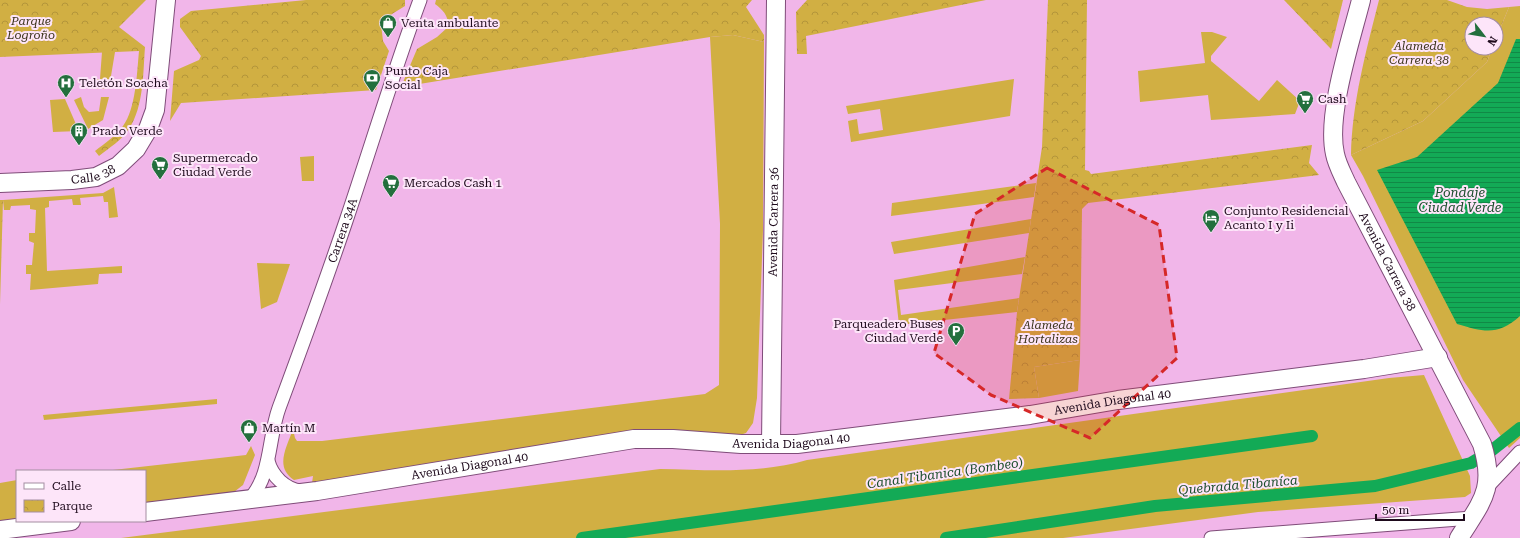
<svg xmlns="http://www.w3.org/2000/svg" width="1520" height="538" viewBox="0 0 1520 538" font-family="'Roboto Serif',serif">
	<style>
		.grass { fill: #d1af43 }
		.park { fill: url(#park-crowns) }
		.water { fill: url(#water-rules) }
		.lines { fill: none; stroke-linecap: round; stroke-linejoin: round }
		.canal { stroke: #13aa56; stroke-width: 12 }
		.street-casing { stroke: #7f4c79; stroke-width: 15 }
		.secondary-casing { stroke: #7f4c79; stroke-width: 20 }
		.street { stroke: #fff; stroke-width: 13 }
		.secondary { stroke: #fff; stroke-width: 18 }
		.marked { fill: #d62828; fill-opacity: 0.2; stroke: #d62828; stroke-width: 3; stroke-dasharray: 8 5; stroke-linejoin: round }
		.labels { text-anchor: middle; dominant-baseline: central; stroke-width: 4; stroke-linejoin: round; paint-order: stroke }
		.park-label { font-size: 12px; font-style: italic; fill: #3b331b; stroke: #fde5f9 }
		.poi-label { font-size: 12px; fill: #1e0a1c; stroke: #fde5f9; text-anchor: start }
		.street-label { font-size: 12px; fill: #1e0a1c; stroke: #fde5f9 }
		.water-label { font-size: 13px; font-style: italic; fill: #1a4d2b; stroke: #fde5f9 }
	</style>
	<defs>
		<pattern id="park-crowns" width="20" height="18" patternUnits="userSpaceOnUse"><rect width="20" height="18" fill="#d1af43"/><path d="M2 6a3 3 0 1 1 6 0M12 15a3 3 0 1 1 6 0" fill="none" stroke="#b3953a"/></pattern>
		<pattern id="water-rules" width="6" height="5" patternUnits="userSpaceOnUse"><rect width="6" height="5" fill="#13aa56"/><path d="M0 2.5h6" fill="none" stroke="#118946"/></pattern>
	</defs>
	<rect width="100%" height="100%" fill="#f1b6e9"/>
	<path class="grass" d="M1520 6V438L1509 448 1463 380 1363 176 1351 155 1423 121 1487 62 1492 48H1496V39L1509 7Z
		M1201 32H1212L1227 37 1211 56V61L1259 101 1277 80 1300 101 1295 114 1211 120 1208 95 1140 102 1138 71 1205 63Z
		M733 35 764 42 763 230 757 398 753 423 746 433 734 437 703 432 647 433 312 483 313 476 294 480C274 467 287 447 293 429L295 438 297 441H322L689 396 705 394 719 385 720 224 710 37Z
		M102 52H115L109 88 92 89 93 80 100 79Z
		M1014 79 1010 116 851 142 848 121 857 119 859 134 883 130 880 109 848 114 846 106Z
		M81 97 84 107 89 112 99 111 101 97H109L103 120 88 129 74 100Z
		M65 99 79 131 53 132 50 100Z
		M314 156V181H302L300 157Z
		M1036 183 1034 197 891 216 892 203Z
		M114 187 118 217 109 218 108 202H104L103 196 80 198 81 205H73L72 199 49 201V207L45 208 47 271 122 266V273L99 274 98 284 30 290 31 274H26V265H32L34 243 29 241V233H35L36 210 30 209V205L11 206 10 210H4L3 200 103 193Z
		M1031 219 1029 233 894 254 891 242Z
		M1025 257 1022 274 898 290 901 315 1019 298 1017 312 899 325 894 280Z
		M257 263 290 264 277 302 261 309Z
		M1080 360 1078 391 1039 398 1034 367Z
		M1424 375 1470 476 1471 493 1465 497 1258 512 1063 538H121L660 469C708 470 760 474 807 460L1389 378Z
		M217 399V404L44 420 43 415Z
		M251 446 255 455 243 485 234 492 145 504V471H104L246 455Z
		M17 480V521L0 523V483Z"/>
	<path class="park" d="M0 0H146L119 27 145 47C143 73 144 106 129 129 122 140 109 148 99 156L95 151C105 143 116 136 123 126 136 109 137 72 139 51L0 57Z
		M306 0H405V6L392 14 381 24 383 41 389 51 376 90 181 103 170 121 174 71 199 60 201 56 180 27V19L191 11Z
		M436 0H752L746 7 764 35V42L733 35 710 37 401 87 417 49 437 37 448 27C449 16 443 10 435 4Z
		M807 0H986L806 36 807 54H797L796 12Z
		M1048 0H1087L1085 170 1089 171 1091 174 1312 145 1309 163 1319 175 1088 203 1082 209 1080 360 1034 367 1039 398 1009 399 1017 312 1042 147Z
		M1284 0H1343L1331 49Z
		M1379 0H1447L1467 7 1487 9 1509 7 1496 39V24H1472V48H1492L1487 62 1423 121 1351 155C1352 103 1366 51 1379 0Z
		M0 200H3L0 305Z"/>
	<path class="water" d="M1516 39H1520V316C1498 336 1484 332 1457 324L1377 170 1417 157 1498 83Z"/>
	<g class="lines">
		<path class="canal" d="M582 538 1312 436
			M946 538 1155 506 1375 486 1471 463 1491 451 1520 428"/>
		<defs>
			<g id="street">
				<path d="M268 461C272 476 285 489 301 491"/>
				<path d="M1487 487 1520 452"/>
				<path id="s1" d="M250 499C272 474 268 438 279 408 302 346 325 283 346 221 371 147 393 73 420 0"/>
				<path d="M1211 538 1472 518"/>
			</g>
			<g id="secondary">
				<path id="s2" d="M1361 0C1351 40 1326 115 1335 154 1337 164 1342 173 1346 182L1482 444C1496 489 1482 501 1459 538"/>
				<path id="s3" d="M0 183 72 180 96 177 118 166 136 149 148 129 155 110 166 0"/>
				<path id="s4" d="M771 444 776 0"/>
				<path id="s5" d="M145 512 317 491 634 439H673L741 444H797L1030 415 1118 400 1364 369 1438 357"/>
				<path d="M0 530 71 521"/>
			</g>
		</defs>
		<use href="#street" class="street-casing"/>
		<use href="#secondary" class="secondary-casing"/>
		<use href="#street" class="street"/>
		<use href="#secondary" class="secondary"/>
	</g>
	<path class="marked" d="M1047 168 1159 225 1177 358 1090 438 991 395 934 353 975 214Z"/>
	<defs>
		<symbol id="shop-pin" viewBox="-11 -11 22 30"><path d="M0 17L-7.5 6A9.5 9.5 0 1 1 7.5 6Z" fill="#236f3d" stroke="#fde5f9"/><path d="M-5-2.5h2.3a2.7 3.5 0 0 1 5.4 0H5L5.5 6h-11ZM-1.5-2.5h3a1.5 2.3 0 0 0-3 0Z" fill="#fff"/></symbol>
		<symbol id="bank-pin" viewBox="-11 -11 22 30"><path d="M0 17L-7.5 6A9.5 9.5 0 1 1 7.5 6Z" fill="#236f3d" stroke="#fde5f9"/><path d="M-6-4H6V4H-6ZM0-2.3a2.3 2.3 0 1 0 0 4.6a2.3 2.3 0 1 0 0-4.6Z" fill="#fff"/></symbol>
		<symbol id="hospital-pin" viewBox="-11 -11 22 30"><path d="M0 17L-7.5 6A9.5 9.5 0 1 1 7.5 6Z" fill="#236f3d" stroke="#fde5f9"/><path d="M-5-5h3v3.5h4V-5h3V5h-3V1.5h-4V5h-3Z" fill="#fff"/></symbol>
		<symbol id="supermarket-pin" viewBox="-11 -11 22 30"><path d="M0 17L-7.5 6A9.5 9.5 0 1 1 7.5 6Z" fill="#236f3d" stroke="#fde5f9"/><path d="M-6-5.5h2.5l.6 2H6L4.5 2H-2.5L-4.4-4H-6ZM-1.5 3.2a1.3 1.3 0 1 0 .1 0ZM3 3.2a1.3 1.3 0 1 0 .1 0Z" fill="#fff"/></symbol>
		<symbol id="building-pin" viewBox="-11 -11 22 30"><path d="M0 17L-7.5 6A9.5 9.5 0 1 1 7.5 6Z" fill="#236f3d" stroke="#fde5f9"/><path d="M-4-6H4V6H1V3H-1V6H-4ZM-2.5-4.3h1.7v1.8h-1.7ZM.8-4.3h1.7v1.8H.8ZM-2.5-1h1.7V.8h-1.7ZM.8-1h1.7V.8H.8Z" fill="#fff"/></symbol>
		<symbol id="hotel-pin" viewBox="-11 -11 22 30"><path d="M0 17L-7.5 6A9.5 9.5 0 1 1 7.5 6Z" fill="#236f3d" stroke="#fde5f9"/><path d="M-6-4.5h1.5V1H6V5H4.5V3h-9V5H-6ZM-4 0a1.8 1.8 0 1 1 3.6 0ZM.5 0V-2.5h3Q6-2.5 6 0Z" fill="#fff"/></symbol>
		<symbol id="parking-pin" viewBox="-11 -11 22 30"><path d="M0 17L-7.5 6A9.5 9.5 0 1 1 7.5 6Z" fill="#236f3d" stroke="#fde5f9"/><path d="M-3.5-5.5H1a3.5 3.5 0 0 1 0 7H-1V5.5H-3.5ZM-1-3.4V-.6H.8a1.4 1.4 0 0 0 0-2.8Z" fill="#fff"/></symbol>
	</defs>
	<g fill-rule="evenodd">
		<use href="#shop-pin" x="378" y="13" width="20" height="27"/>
		<use href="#bank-pin" x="362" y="68" width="20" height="27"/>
		<use href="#hospital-pin" x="56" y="73" width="20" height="27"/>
		<use href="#supermarket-pin" x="1295" y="89" width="20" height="27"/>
		<use href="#building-pin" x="69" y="121" width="20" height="27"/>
		<use href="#supermarket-pin" x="150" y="155" width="20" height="27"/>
		<use href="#supermarket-pin" x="381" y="173" width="20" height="27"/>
		<use href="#hotel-pin" x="1201" y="208" width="20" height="27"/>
		<use href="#parking-pin" x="946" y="321" width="20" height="27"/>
		<use href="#shop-pin" x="239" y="418" width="20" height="27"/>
	</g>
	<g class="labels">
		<g class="park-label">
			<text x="31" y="21">Parque<tspan x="31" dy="14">Logroño</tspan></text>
			<text x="1419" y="46">Alameda<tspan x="1419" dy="14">Carrera 38</tspan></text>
			<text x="1048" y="325">Alameda<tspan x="1048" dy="14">Hortalizas</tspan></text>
		</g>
		<g class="poi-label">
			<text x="401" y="23">Venta ambulante</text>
			<text x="385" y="71">Punto Caja<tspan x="385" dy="14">Social</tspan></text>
			<text x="79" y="83">Teletón Soacha</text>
			<text x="1318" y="99">Cash</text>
			<text x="92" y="131">Prado Verde</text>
			<text x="173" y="158">Supermercado<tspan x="173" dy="14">Ciudad Verde</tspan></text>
			<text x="404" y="183">Mercados Cash 1</text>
			<text x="1224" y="211">Conjunto Residencial<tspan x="1224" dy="14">Acanto I y Ii</tspan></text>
			<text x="943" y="324" text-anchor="end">Parqueadero Buses<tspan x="943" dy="14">Ciudad Verde</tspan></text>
			<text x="262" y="428">Martín M</text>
		</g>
		<g class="street-label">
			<text stroke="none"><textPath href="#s3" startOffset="94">Calle 38</textPath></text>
			<text stroke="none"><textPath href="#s4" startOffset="222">Avenida Carrera 36</textPath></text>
			<text stroke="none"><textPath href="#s1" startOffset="285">Carrera 34A</textPath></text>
			<text stroke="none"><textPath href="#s2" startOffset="277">Avenida Carrera 38</textPath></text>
			<text stroke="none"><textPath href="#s5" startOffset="976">Avenida Diagonal 40</textPath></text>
			<text stroke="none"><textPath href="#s5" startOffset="652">Avenida Diagonal 40</textPath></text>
			<text stroke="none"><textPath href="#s5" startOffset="328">Avenida Diagonal 40</textPath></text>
		</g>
		<g class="water-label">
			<text x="1460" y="192">Pondaje<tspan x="1460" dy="15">Ciudad Verde</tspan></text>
			<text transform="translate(945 473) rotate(-8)">Canal Tibanica (Bombeo)</text>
			<text transform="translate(1238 485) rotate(-5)">Quebrada Tibaníca</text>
		</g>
	</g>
	<rect x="16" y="470" width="130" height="52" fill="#fde5f9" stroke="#a48da1"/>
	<rect x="24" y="483" width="20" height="6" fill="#ffffff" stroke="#a48da1"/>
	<text x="52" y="490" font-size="12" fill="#1e0a1c">Calle</text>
	<rect x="24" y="500" width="20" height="12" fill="url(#park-crowns)" stroke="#a48da1"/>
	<text x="52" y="510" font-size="12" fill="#1e0a1c">Parque</text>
	<g transform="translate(1484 36) rotate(121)"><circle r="19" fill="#fde5f9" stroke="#a48da1"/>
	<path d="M0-3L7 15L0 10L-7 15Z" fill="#236f3d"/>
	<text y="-6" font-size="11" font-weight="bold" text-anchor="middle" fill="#1e0a1c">N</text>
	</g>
	<path d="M1376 514v6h88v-6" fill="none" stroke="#1e0a1c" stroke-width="2"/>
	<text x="1382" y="514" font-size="12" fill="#1e0a1c" stroke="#fde5f9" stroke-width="3" paint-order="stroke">50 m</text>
</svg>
